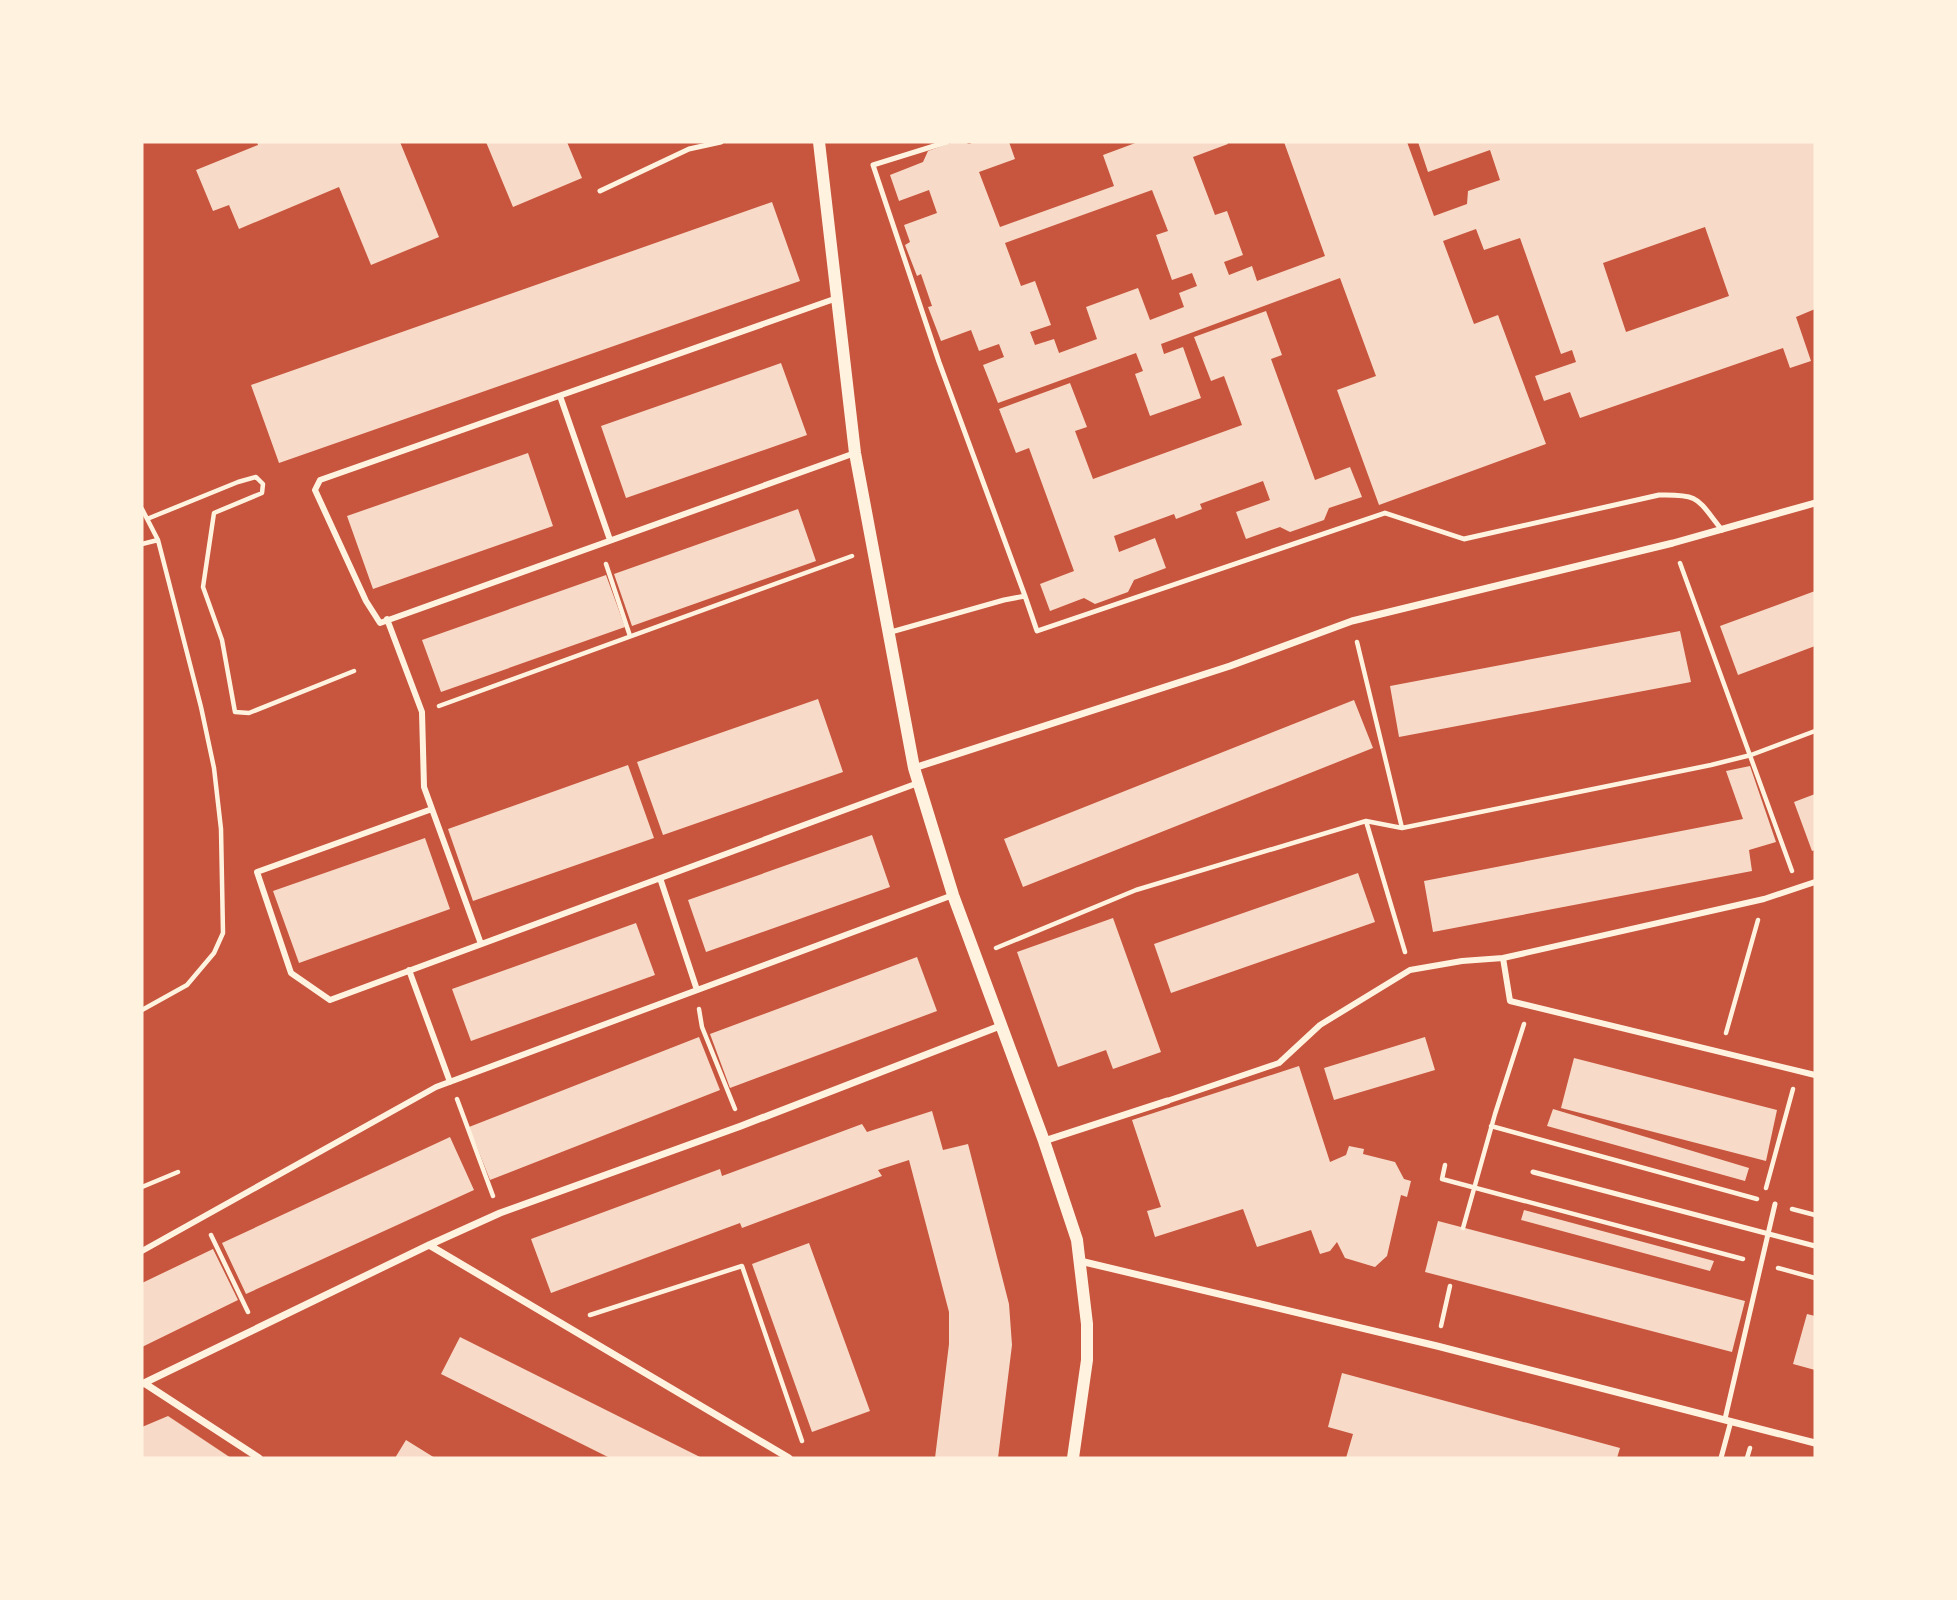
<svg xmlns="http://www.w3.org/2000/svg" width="1957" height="1600" viewBox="0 0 1957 1600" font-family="'Nunito Sans',sans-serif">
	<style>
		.building { fill: #f7dbc8; fill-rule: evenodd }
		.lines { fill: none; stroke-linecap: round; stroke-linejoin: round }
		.path { stroke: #fff3e0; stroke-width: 4.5 }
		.service { stroke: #fff3e0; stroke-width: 5 }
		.pedestrian { stroke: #fff3e0; stroke-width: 6 }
		.minor { stroke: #fff3e0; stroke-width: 7 }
		.tertiary { stroke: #fff3e0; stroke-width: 12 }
	</style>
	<rect width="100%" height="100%" fill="#c8553d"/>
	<path class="building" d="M257 142H400L439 237 371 265 339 187 239 229 229 205 213 211 196 170 258 145Z
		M486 142H567L582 178 513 207Z
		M953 142H964L969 144 975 142H1009L1015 159 979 172 1000 227 1114 186 1103 155 1138 142H1227L1228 144 1193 157 1215 215 1227 211 1243 255 1224 262 1229 275 1252 266 1257 281 1325 256 1284 142H1407L1434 216 1467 204 1468 191 1500 180 1490 150 1428 172 1418 142H1815V309L1796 317 1811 361 1790 368 1783 348 1580 418 1570 392 1544 401 1535 376 1576 362 1572 350 1561 354 1520 238 1484 250 1476 229 1443 241 1474 324 1498 315 1546 444 1379 505 1337 390 1376 376 1340 278 1161 344 1164 354 1183 347 1201 398 1150 416 1135 374 1143 371 1136 353 998 403 983 365 1004 357 999 344 979 351 971 330 941 341 928 307 932 306 921 274 917 276 905 245 910 242 904 225 937 213 929 190 899 201 890 175 923 162 928 151ZM1152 190 1168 231 1156 235 1172 280 1192 273 1197 286 1179 293 1184 307 1150 320 1138 288 1086 307 1097 339 1059 353 1054 339 1035 345 1030 332 1051 325 1035 281 1021 286 1005 243ZM1705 227 1729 296 1626 332 1603 263Z
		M772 202 800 281 279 463 251 385Z
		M1266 311 1282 355 1271 359 1315 480 1350 467 1362 497 1329 508 1324 520 1290 532 1280 527 1246 539 1236 512 1270 500 1263 481 1200 504 1202 509 1176 519 1174 514 1114 536 1119 552 1155 538 1166 568 1134 580 1128 592 1095 604 1084 598 1050 611 1040 584 1074 571 1029 448 1016 453 999 409 1070 383 1087 427 1075 431 1093 479 1242 425 1224 376 1211 381 1194 337Z
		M781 363 807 435 626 498 601 426Z
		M528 453 553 526 373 589 347 516Z
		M798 509 816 561 632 626 614 574Z
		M606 575 625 627 441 692 422 640Z
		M1815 591V646L1738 675 1720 626Z
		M1680 631 1691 682 1399 737 1390 686Z
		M818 699 843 772 663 835 637 762Z
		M1354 700 1373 748 1023 887 1004 839Z
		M628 765 654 838 473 901 448 829Z
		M1750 766 1776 842 1749 850 1752 871 1433 932 1424 881 1743 819 1726 771Z
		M1815 794V850L1812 851 1794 802Z
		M872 835 890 887 706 952 688 900Z
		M425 838 450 909 299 963 273 891Z
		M1358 873 1375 922 1171 993 1154 944Z
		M1113 918 1161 1052 1113 1069 1106 1050 1058 1067 1017 952Z
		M636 923 655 975 471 1041 452 989Z
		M917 957 937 1011 730 1088 710 1034Z
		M699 1037 720 1090 490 1180 469 1127Z
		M1425 1037 1435 1070 1334 1100 1324 1068Z
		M1574 1058 1777 1110 1766 1161 1561 1108Z
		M1299 1066 1330 1162 1346 1155 1349 1146 1364 1149 1363 1154 1395 1162 1404 1179 1411 1181 1407 1197 1401 1195 1387 1256 1375 1267 1345 1258 1337 1242 1330 1251 1320 1254 1311 1230 1257 1247 1243 1209 1155 1237 1147 1211 1161 1207 1132 1120Z
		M1553 1109 1749 1168 1745 1181 1547 1126Z
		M932 1111 943 1150 968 1144 1009 1304 1012 1345 998 1458H935L949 1344V1312L909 1160 878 1170 882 1176 742 1228 740 1223 551 1293 531 1239 720 1169 722 1176 862 1124 867 1132Z
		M450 1137 474 1190 246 1294 222 1243Z
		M1524 1210 1714 1261 1710 1271 1521 1220Z
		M1438 1221 1745 1301 1732 1352 1425 1272Z
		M809 1243 870 1411 812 1432 752 1264Z
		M213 1249 238 1300 142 1347V1283Z
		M1807 1314 1815 1316V1370L1793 1364Z
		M460 1337 702 1458H610L441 1374Z
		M1342 1373 1620 1448 1617 1458H1346L1353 1434 1328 1427Z
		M168 1416 231 1458H142V1427Z
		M406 1440 435 1458H395Z"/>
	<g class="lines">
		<path class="path" d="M142 509 158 540 201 707 214 768 221 829 223 933 214 953 187 985 142 1010
			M147 519 238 482 256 477 263 484 262 493 214 513 203 587 222 640 235 712 249 713 354 671
			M142 544 158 540
			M1680 563 1792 871
			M606 564 630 636
			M1357 642 1402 828
			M439 706 852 556
			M1366 821 1405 952
			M996 948 1136 890 1366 821 1402 828 1711 765 1751 755 1815 731
			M699 1009 702 1027 735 1109
			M1726 1033 1758 920
			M457 1099 493 1196
			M1491 1126 1757 1199
			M1445 1165 1442 1179 1743 1259
			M142 1187 178 1172
			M1766 1188 1793 1089
			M1792 1209 1815 1215
			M1463 1228 1495 1114 1524 1024
			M211 1235 248 1312
			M1778 1268 1815 1278
			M590 1315 742 1266 802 1441
			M1441 1326 1450 1286
			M1747 1458 1750 1448"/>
		<path class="service" d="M947 142 873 165 939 362 1025 596
			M600 191 689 149 721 142
			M891 632 1004 600 1025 596 1037 631 1385 513 1464 539 1659 495C1701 494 1697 499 1722 530
			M1533 1172 1815 1246
			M1725 1419 1775 1204
			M1721 1458 1731 1421"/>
		<path class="pedestrian" d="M837 298 320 480 315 490 366 601 380 623 855 453
			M560 396 610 540
			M387 619 422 712 424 787 481 944
			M432 809 257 872 291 973 330 1000 918 783
			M660 878 697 990
			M1503 958 1764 899 1815 882
			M409 970 450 1082
			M1167 1101 1279 1063 1320 1025 1410 970 1462 961 1503 958 1510 1001 1815 1075
			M142 1251 436 1087 953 895"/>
		<path class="minor" d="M914 768 1230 666 1352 621 1673 543 1815 503
			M1044 1141 1167 1101
			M429 1245 789 1458
			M1080 1261 1437 1346 1815 1443
			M144 1383 259 1458
			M142 1384 429 1245 500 1213 741 1126 1000 1026"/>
		<path class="tertiary" d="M819 142 855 453 914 768 953 895 1044 1141 1077 1240 1087 1324V1360L1073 1458"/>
	</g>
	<rect width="1957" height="1600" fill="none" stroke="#fff3e0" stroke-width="287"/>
</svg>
